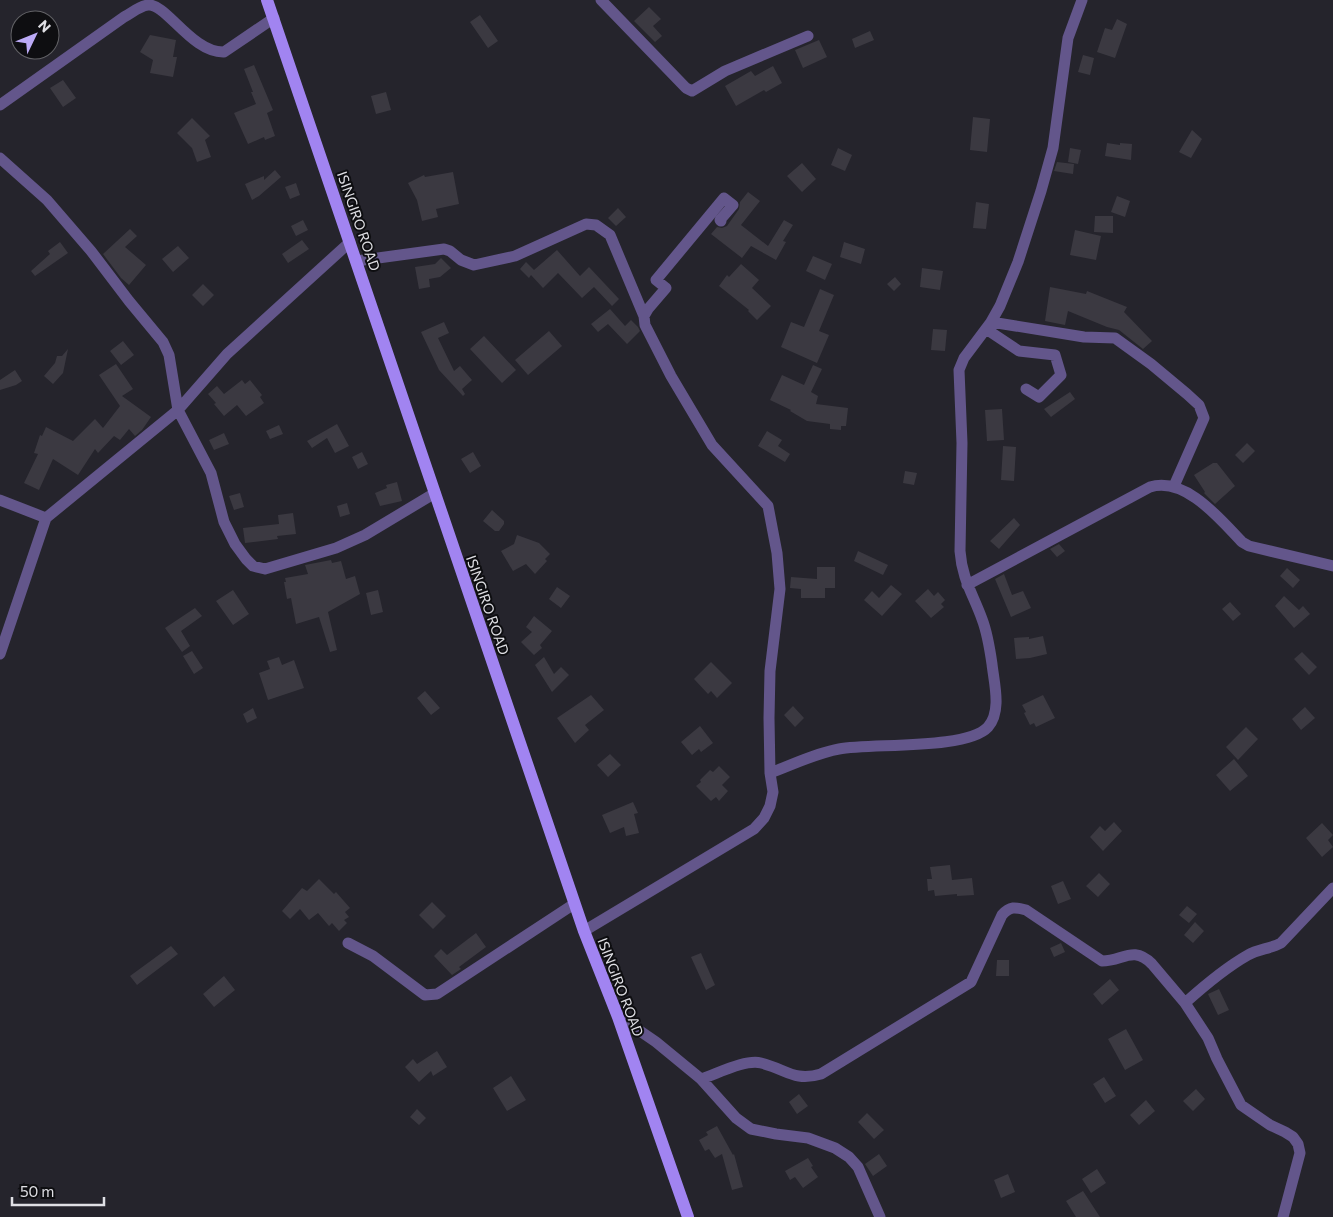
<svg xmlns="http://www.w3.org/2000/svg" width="1333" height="1217" viewBox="0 0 1333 1217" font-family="Commissioner,sans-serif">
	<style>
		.building { fill: #3b3941 }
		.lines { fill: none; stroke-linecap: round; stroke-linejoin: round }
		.minor { stroke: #63568b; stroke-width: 11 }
		.major { stroke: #a184f1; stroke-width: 12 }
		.labels { text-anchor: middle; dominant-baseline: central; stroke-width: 4; stroke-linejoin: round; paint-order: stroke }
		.street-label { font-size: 14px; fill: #e0e0e5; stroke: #0e0e11 }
	</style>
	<rect width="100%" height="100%" fill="#25242c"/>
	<path class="building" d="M649 7 661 19 653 26 662 36 655 42 634 21Z
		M480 15 498 41 488 48 470 22Z
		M1117 19 1127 24 1115 58 1097 52 1105 28 1112 30Z
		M870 31 874 40 855 48 852 39Z
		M150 35 176 40 173 57H177L173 77 150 73 153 60 140 52Z
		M819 40 827 57 803 68 795 50Z
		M1083 55 1094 58 1090 75 1078 72Z
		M254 65 273 110 267 113 275 136 265 140 264 137 248 144 234 113 256 104 251 92H253L244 69Z
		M773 66 782 83 766 92 764 90 736 106 725 86 751 71 755 76Z
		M63 80 76 98 63 107 50 88Z
		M386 92 391 110 376 114 371 96Z
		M973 117 990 119 987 152 970 150Z
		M192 118 210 136 205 140 211 157 197 162 192 148 177 133Z
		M1192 130 1202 139 1191 158 1179 152Z
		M1107 143 1120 145V143L1132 144 1131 160 1105 156Z
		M838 148 852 155 845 171 831 165Z
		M1070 148 1081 150 1078 164 1068 162Z
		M1057 162 1074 164 1073 174 1054 171Z
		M802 163 816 179 802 192 787 176Z
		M275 170 281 177 259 196 252 200 245 184 264 176V180Z
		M453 172 459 204 436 209 438 217 422 221 417 200 408 183 424 175 425 177Z
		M296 183 300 195 290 199 285 187Z
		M748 192 760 201 741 225 768 246 784 220 793 225 783 241 786 242 776 260 751 246 742 258 711 234 717 227 722 228 727 226 739 209 740 202Z
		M1117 196 1130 201 1125 217 1111 212Z
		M976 202 989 204 986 229 973 228Z
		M618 208 626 217 616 226 608 218Z
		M1095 216H1113V233L1094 232Z
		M303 220 308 230 296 236 291 226Z
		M130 229 137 236 125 247 146 265 129 285 121 278 103 254Z
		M1075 230 1101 236 1096 260 1070 255Z
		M302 240 309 249 288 263 282 254Z
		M60 242 68 253 35 276 31 271 50 254 48 251Z
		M844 242 865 249 861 264 840 257Z
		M178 246 189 258 173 272 162 259Z
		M557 250 580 276 589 267 619 299 612 306 594 287 582 298 558 273 543 288 531 275 529 278 520 269 526 262 534 270Z
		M813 256 832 264 825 280 806 271Z
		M441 258 451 268 440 277 429 279 430 287 419 289 415 267 435 264Z
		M741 264 759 280 752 288 771 306 757 320 748 311 749 310 719 286 727 275 729 277Z
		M922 268 943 271 940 290 920 287Z
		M895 277 901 284 894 291 887 284Z
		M203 284 214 295 203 306 192 295Z
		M1050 287 1086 294 1087 291 1127 307 1124 312 1152 341 1143 349 1119 330 1107 327 1068 311 1065 325 1045 321Z
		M820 289 834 295 819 331 829 335 817 363 781 347 791 322 804 327Z
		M610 309 625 326 631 320 638 327 640 331 627 344 608 324 598 332 591 324Z
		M444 322 449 333 438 338 454 371 460 366 472 380 462 389 465 394 463 396 439 370 421 332Z
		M933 329 947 330 945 351 931 350Z
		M549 331 562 346 528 375 515 360Z
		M484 336 516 370 502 383 470 349Z
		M123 341 134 355 121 365 110 351Z
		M68 349 63 373 53 384 44 376 55 363 57 356H62Z
		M116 364 133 389 122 396 151 417 142 430 135 436 129 429 120 440 114 436 98 453 95 449 78 475 53 459 39 490 24 483 38 454 34 453 40 435 42 436 46 427 73 441 95 419 103 428 120 406 99 375Z
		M813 365 822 369 811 392 818 396 816 404 848 408 846 426H841V430L830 429V424L807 421 790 411 791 410 770 400 782 375 804 385Z
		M15 370 22 381 16 385 0 390V380Z
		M242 380 245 384 250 380 262 395 260 397 264 403 246 416 237 405 224 416 214 404 216 403 208 394 217 386 224 394Z
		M1070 392 1075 399 1051 417 1044 409Z
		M1002 409 1004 440 987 441 985 410Z
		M337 424 349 446 335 453 327 438 312 448 307 441Z
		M279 425 283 434 270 439 266 431Z
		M767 431 782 440 778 446 790 454 785 462 758 446Z
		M224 433 229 444 214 450 209 440Z
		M1247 443 1255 451 1243 463 1235 455Z
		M1003 446 1016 447 1014 481 1001 480Z
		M362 452 368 464 358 469 352 457Z
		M473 452 481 466 470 473 461 459Z
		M1213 463H1217L1235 486 1215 504 1204 493 1205 492 1194 475Z
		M905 471 917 473 914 485 903 483Z
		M397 482 402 501 380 506 375 493 387 488 386 485Z
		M240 493 244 507 234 510 229 496Z
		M347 503 350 514 340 517 337 506Z
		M492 510 504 521V524L499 531H495L483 521Z
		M293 513 296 534 277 536 278 539 245 543 243 528 279 524 278 515Z
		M1014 518 1020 525 999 549 990 541Z
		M517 535 539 543 550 554 545 559 547 561 535 574 526 564 513 571 501 551 514 544Z
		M1059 544 1065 551 1057 557 1050 549Z
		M858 551 888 565 883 575 854 561Z
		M331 560 332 563 341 561 346 579 355 576 360 594 328 612 337 650 330 652 319 617 296 624 291 598 287 599 284 582H286L285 578 308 574 305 565Z
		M817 567H835V588H825V598H801V589L790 588 791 577 817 579Z
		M1287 568 1300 580 1293 588 1280 576Z
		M1004 574 1012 595 1023 591 1031 608 1011 617 995 579Z
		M891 585 902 594 882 616 864 600 872 591 879 598Z
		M557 587 570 596 561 608 549 599Z
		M928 589 934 596 938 592 945 600 941 604 944 607 931 618 915 601Z
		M233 590 249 614 233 625 216 601Z
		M378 590 383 612 371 615 366 593Z
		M1284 596 1299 610 1303 606 1310 614 1294 628 1275 606Z
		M1230 602 1241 614 1233 621 1222 609Z
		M195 608 202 616 181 631 190 646 182 652 165 628Z
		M534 616 552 631 540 645 542 648 534 655 521 642 532 632 526 627Z
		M1043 636 1047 654 1030 658 1016 659 1014 638 1029 637V639Z
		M192 651 203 668 194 674 183 656Z
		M1302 652 1317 667 1309 675 1294 659Z
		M279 657 282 665 294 660 304 688 268 700 259 673 270 669 267 661Z
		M544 657 554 674 561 667 569 675 552 692 535 665Z
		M711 662 732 683 717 698 711 691 708 694 694 679Z
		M425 691 440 708 431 715 417 698Z
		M591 695 604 710 585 725 589 730 575 743 557 718Z
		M1043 695 1055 718 1036 727 1034 723 1030 725 1024 713 1026 712 1022 705Z
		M793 706 804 718 795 727 784 715Z
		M1305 707 1315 718 1301 730 1292 719Z
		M253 708 257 718 247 723 243 714Z
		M700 726 713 743 701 752 699 749 692 755 681 742Z
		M1246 727 1258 739 1238 760 1226 747Z
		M610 754 621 765 608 777 597 765Z
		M1234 759 1248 776 1230 791 1216 775Z
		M719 766 730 777 722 785 728 791 719 801 716 797 711 801 696 786 701 782 700 780 710 770 713 772Z
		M633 802 638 813 634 814 639 833 626 836 624 827 610 833 602 815Z
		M1114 822 1122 831 1103 851 1090 837 1100 826 1105 831Z
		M1322 823 1333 835 1328 840 1333 847 1322 857 1306 838Z
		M950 865 952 880 972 878 974 895 957 896V894L935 896 934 890 928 891 927 879H932L930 867Z
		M1099 873 1110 884 1098 897 1086 886Z
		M319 879 334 894 336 892 350 908 345 912 349 917 344 920 347 923 339 931 332 923 329 926 318 913 309 920 300 909 290 919 282 911 302 888 307 891Z
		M1063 881 1071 899 1058 904 1051 886Z
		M432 902 446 916 433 929 419 915Z
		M1187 906 1197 914 1189 923 1179 915Z
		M1195 922 1204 931 1193 943 1184 935Z
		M476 933 486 947 459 967 461 969 452 975 434 956 441 949 447 955Z
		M1061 943 1065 952 1054 957 1050 948Z
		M171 946 178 954 137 985 130 976Z
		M701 953 715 985 706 990 691 957Z
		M997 960H1009V976H996Z
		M224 976 235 990 214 1007 203 994Z
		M1110 979 1119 990 1102 1005 1093 994Z
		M1219 989 1229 1010 1218 1015 1208 994Z
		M1126 1029 1143 1060 1125 1070 1108 1039Z
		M437 1051 447 1067 433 1076 431 1071 419 1082 405 1067 413 1059 417 1064Z
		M511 1076 526 1100 507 1111 493 1088Z
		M1104 1077 1116 1096 1105 1103 1093 1084Z
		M1196 1089 1205 1099 1193 1111 1183 1101Z
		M799 1094 808 1106 797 1114 789 1102Z
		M1146 1100 1155 1111 1139 1125 1130 1115Z
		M417 1109 426 1118 419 1125 410 1117Z
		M867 1113 884 1130 874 1139 858 1122Z
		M717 1126 733 1155 734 1154 743 1187 732 1190 722 1154 715 1158 709 1149 705 1151 699 1140 708 1135 706 1132Z
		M879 1154 887 1166 873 1176 865 1164Z
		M808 1158 813 1166 811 1167 818 1177 803 1188 795 1177 790 1180 785 1171Z
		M1097 1169 1106 1183 1091 1193 1082 1179Z
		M1008 1174 1015 1192 1001 1198 994 1180Z
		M1083 1191 1100 1217H1076L1066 1201Z"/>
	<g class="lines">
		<path class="minor" d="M601 0 686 88 692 91 725 71 808 36
			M0 105 124 17C132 13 139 6 148 5 166 3 192 53 224 52L274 18
			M0 158 47 200 91 251 129 301 163 342 169 355 178 410 211 473 224 522 235 544 246 559 253 566 265 569 336 548 365 535 435 493
			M356 261 444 249 450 251 461 260 474 265 515 256 586 224 596 225 610 235 644 316
			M991 322 1084 337 1115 338 1151 364 1187 394 1199 405 1204 418 1174 486
			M986 329 1019 351 1055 355 1061 375 1039 397 1026 389
			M0 500 46 518
			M967 585 1150 487C1185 476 1220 519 1242 542L1249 546 1333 566
			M0 654 46 518 178 410 227 354 350 242
			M770 773C792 765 816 753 839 749 871 743 967 750 988 727 1002 711 994 683 992 664 990 650 987 632 982 619 973 594 962 579 960 551L962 443 959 370 964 358 991 322 1000 306 1018 262 1041 191 1053 148 1068 38 1082 0
			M584 931 754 829 764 818 770 806 773 792 770 773 769 718 770 671 780 589 777 553 768 506 712 445 671 376 645 325 644 316 648 309 666 288 656 280 724 198 733 205 720 220 721 221
			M348 943 373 956 425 995 437 994 574 904
			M1185 1003C1205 985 1225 968 1248 955 1258 949 1270 949 1281 943L1333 888
			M618 1017 631 1028 640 1031 656 1042 701 1079 736 1118 751 1129 776 1134 808 1138 835 1148 849 1157 858 1167 880 1217
			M701 1079C717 1074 745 1059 761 1063 786 1069 794 1082 821 1074L971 982 1002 915C1010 906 1015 907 1026 910L1102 961C1123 961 1133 945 1152 964L1185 1003 1208 1038 1217 1059 1241 1105 1270 1125 1285 1132 1293 1137 1298 1144 1300 1153 1283 1217"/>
		<path class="major" d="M267 0 584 931 618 1017 688 1217"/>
	</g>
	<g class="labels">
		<g class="street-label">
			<text transform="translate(359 221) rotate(71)">ISINGIRO ROAD</text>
			<text transform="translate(488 605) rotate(71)">ISINGIRO ROAD</text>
			<text transform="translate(621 987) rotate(69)">ISINGIRO ROAD</text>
		</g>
	</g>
	<g transform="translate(35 35) rotate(47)"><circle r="24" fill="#0e0e11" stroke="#626266"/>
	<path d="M0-4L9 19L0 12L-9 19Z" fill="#bbaaf6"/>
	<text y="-8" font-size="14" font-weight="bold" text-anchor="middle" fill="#e0e0e5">N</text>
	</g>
	<path d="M12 1197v8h92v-8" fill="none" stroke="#e0e0e5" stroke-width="2.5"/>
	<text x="20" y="1197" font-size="15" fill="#e0e0e5" stroke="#0e0e11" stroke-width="4" paint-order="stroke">50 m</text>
</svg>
